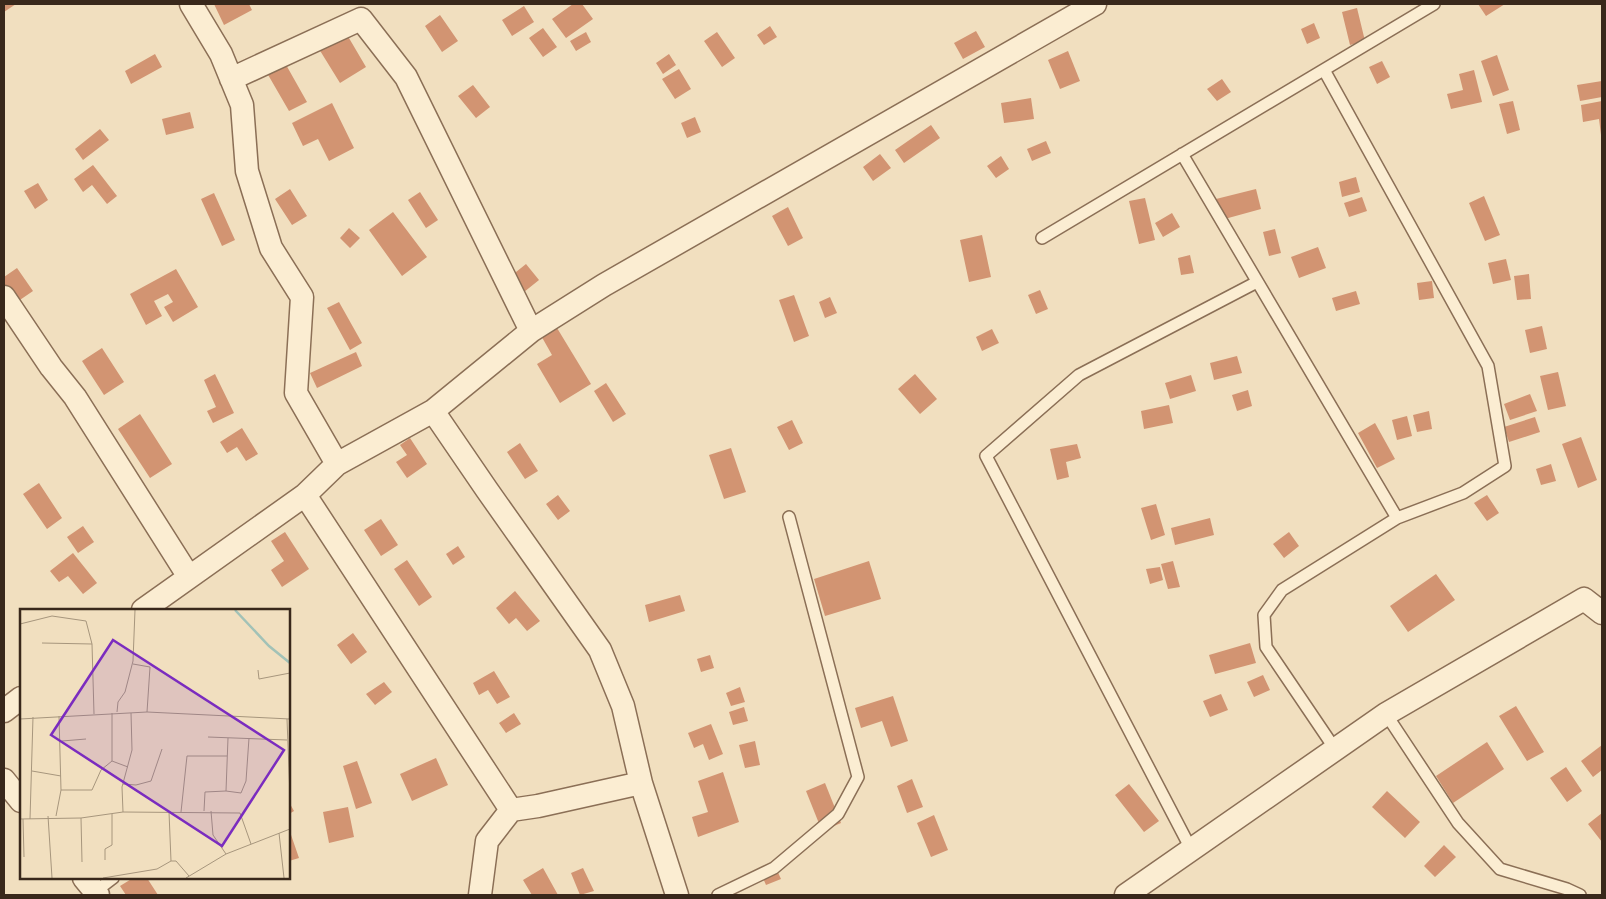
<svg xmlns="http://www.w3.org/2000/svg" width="1606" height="899" viewBox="0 0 1606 899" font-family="Lora,serif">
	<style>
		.building { fill: #d29472 }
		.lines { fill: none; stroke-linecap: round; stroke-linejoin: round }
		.service-casing { stroke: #8b6f56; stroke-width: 14 }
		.minor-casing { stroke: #8b6f56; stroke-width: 25 }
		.service { stroke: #fbedd2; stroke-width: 11 }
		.minor { stroke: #fbedd2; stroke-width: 22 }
		.inset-river { fill: none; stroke: #a2c2b7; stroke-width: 2.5 }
		.inset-road { fill: none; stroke: #a7967d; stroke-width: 1 }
		.view { fill: #7b2cbf; fill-opacity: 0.15; stroke: #7b2cbf; stroke-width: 2.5 }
		.inset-edge { fill: none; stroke: #39281b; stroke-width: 2.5 }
	</style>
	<rect width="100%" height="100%" fill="#f1dfbf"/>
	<path class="building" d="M4 4H16L4 12Z
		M214 4H249L252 10 224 25Z
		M573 4H582L593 19 566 38 552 19Z
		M1478 4H1505L1486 16Z
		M524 6 534 22 512 36 502 20Z
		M1357 8 1365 41 1350 45 1342 12Z
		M440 15 458 41 442 52 425 26Z
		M1314 23 1320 38 1307 44 1301 29Z
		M770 26 777 37 764 45 757 35Z
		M543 28 557 47 543 57 529 38Z
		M976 31 985 47 963 59 954 43Z
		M586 32 591 42 576 51 570 41Z
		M717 32 735 58 722 67 704 41Z
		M346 33 366 67 340 83 319 49Z
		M1068 51 1080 81 1060 89 1048 60Z
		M155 54 162 67 131 84 125 71Z
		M669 54 676 65 663 74 656 63Z
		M1497 55 1509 90 1493 96 1481 61Z
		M1382 61 1390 77 1377 84 1369 67Z
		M285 63 307 102 289 111 267 73Z
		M679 69 691 89 675 99 662 79Z
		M1474 70 1482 102 1451 109 1447 94 1463 90 1459 74Z
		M1222 79 1231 92 1217 101 1207 89Z
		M1602 81V97L1580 101 1577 85Z
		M473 85 490 107 476 118 458 96Z
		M1031 98 1034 119 1004 123 1001 103Z
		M1513 101 1520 130 1507 134 1499 104Z
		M1602 101V135H1601L1599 119 1583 122 1581 105Z
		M332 103 354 148 329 161 318 139 303 146 292 123Z
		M190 112 194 128 166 135 162 119Z
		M695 117 701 132 687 138 681 123Z
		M931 125 940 138 904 163 895 150Z
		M100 129 109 140 83 160 75 149Z
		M1046 141 1051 153 1032 161 1027 149Z
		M880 154 891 168 873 181 863 167Z
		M1001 156 1009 169 996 178 987 166Z
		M93 165 117 196 107 204 92 185 83 192 74 179Z
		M1356 177 1360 192 1342 197 1339 182Z
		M38 183 48 200 35 209 24 191Z
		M290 189 307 216 292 225 275 199Z
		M1256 189 1261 209 1221 220 1216 199Z
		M420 192 438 220 426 228 408 200Z
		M214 193 235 240 222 246 201 199Z
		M1484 196 1500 235 1485 241 1469 203Z
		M1362 197 1367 211 1349 217 1344 203Z
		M1145 198 1155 240 1139 244 1129 201Z
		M788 207 803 238 788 246 772 216Z
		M393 212 427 257 402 276 369 230Z
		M1172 213 1180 227 1163 237 1155 223Z
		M349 228 360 238 350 248 340 238Z
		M1275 229 1281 253 1269 256 1263 232Z
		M982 235 991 277 969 282 960 240Z
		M1318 247 1326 268 1299 278 1291 257Z
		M1190 255 1194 273 1181 275 1178 258Z
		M1506 259 1511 280 1493 284 1488 263Z
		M526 264 539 280 524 292 511 276Z
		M17 268 33 291 14 304 4 289V277Z
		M176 269 198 307 173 322 164 307 173 302 168 294 154 301 162 316 146 325 130 294Z
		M1529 274 1531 299 1517 300 1514 276Z
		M1432 281 1434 298 1419 300 1417 283Z
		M1040 290 1048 309 1036 314 1028 295Z
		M1356 291 1360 304 1336 311 1332 298Z
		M794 295 809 336 794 342 779 300Z
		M830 297 837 313 825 318 819 302Z
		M339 302 362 343 350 350 327 308Z
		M554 323 591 384 560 403 537 364 552 355 539 332Z
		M1542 326 1547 349 1530 353 1525 330Z
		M992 329 999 343 982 351 976 337Z
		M102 348 124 382 104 395 82 361Z
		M356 352 362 366 317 388 310 373Z
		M1237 356 1242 373 1214 380 1210 363Z
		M1558 372 1566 406 1548 410 1540 376Z
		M215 374 234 413 213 423 207 411 216 407 204 380Z
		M915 374 937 399 920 414 898 389Z
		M1191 375 1196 391 1170 399 1165 383Z
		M606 383 626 414 613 422 594 391Z
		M1248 390 1252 406 1237 411 1232 395Z
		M1530 394 1537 411 1510 420 1504 404Z
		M1169 405 1173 423 1144 429 1141 411Z
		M1429 411 1432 429 1417 432 1413 415Z
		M140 414 172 464 150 478 118 429Z
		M1407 416 1412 436 1397 440 1392 420Z
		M1535 417 1540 432 1509 442 1504 427Z
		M792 420 803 443 789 450 777 427Z
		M1375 423 1395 459 1377 468 1358 433Z
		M242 428 258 454 246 461 237 447 227 453 220 442Z
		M1581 437 1597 480 1578 488 1562 444Z
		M410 438 427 464 407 478 396 462 407 455 400 445Z
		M520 443 538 471 525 479 507 452Z
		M1077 444 1081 458 1066 462 1069 477 1057 480 1050 449Z
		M731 448 746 492 724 499 709 455Z
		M1551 464 1556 481 1541 485 1536 469Z
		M39 483 62 518 47 529 23 494Z
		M558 495 570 511 558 520 546 504Z
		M1487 495 1499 513 1487 521 1474 503Z
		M1156 504 1165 535 1151 540 1141 508Z
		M1210 518 1214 535 1175 545 1171 528Z
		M381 519 398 545 381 556 364 530Z
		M83 526 94 542 78 553 67 537Z
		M285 532 309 569 282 587 271 570 284 561 271 541Z
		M1289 532 1299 546 1284 558 1273 544Z
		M458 546 465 557 453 565 446 554Z
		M73 553 97 583 83 594 68 576 59 582 50 571Z
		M407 560 432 597 419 606 394 569Z
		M869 561 881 599 825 616 814 579Z
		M1173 561 1180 587 1168 589 1161 564Z
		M1160 567 1163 580 1150 584 1146 569Z
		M1436 574 1455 600 1408 632 1390 606Z
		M515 591 540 621 527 631 516 618 509 624 496 608Z
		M680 595 685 611 649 622 645 605Z
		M353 633 367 652 351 664 337 645Z
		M1250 643 1256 663 1215 674 1209 655Z
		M710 655 714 668 701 672 697 659Z
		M494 671 510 697 497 704 488 690 479 695 473 683Z
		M1263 675 1270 690 1254 697 1247 682Z
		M384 682 392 692 375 705 366 694Z
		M740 687 745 702 731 706 726 693Z
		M1221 694 1228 710 1210 717 1203 701Z
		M893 696 908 741 891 747 882 721 861 728 855 708Z
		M1516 706 1544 752 1527 761 1499 716Z
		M744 707 748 721 733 725 729 712Z
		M514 713 521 724 506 733 499 723Z
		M711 724 723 754 709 760 703 744 694 748 688 733Z
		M755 741 760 765 745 768 739 745Z
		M1487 742 1504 769 1453 803 1436 776Z
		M1602 745V770L1593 777 1581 761Z
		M436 758 448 785 412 801 400 774Z
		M357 761 372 803 356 809 343 766Z
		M1566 767 1582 791 1567 802 1550 778Z
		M723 772 739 822 698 837 692 817 708 812 698 781Z
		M912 779 923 807 907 813 897 786Z
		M825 783 841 823 822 831 806 791Z
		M1129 784 1159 821 1144 832 1115 795Z
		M1387 791 1420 822 1405 838 1372 807Z
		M289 802 294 811 289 814Z
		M348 807 354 837 329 843 323 812Z
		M1602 813V842L1588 824Z
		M934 815 948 850 931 857 917 823Z
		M289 829 299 858 289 861Z
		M1444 845 1456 857 1435 877 1424 866Z
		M775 866 781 879 766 885 760 871Z
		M543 868 558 895H532L523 880Z
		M583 868 594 891 580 895 571 873Z
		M133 878H147L158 895H126L120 886Z"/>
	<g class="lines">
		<defs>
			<path id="service" d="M1324 70 1488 366 1505 466 1463 493 1397 518
				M1182 154 1397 518 1282 590 1264 615 1266 647 1335 749
				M1042 238 1434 4
				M1386 714 1458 823 1500 869 1567 889 1580 895
				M1191 849 986 456 1079 375 1257 282
				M96 891 113 878
				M718 895 774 868 838 814 858 777 789 517"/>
			<path id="minor" d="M191 4 221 54 242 105 247 171 271 248 302 297 296 393 337 464
				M231 79 361 19 406 77 531 331
				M4 297 51 367 75 397 189 577
				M433 411 487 490 600 650 623 706 641 783 677 895
				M305 495 511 810
				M143 610 305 495 337 464 433 411 531 331 604 285 1095 4
				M4 711 21 698
				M4 780 21 801
				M84 878 98 895
				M480 895 487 841 511 810 538 806 641 783
				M1126 895 1386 714 1584 599 1602 613"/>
		</defs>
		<use href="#service" class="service-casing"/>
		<use href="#minor" class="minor-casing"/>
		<use href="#service" class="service"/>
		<use href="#minor" class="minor"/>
	</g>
	<g transform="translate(20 609)">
		<rect width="270" height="270" fill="#f1dfbf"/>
		<path class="inset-river" d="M215 1 249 37 270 54"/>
		<path class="inset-road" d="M0 15 32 7 66 12 72 35 74 105M22 34 72 35M113 55 130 58 127 103M238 61 239 70 270 64M97 103 98 93 105 83 113 52 115 1M92 104V152M0 110 127 103 270 110M267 110 270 187M188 128 267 131M42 132 66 130M12 162 41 167M103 175 116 176 131 172 142 140M41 181H72L81 161 92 152 108 158M206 182 221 184 226 172 229 129M184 202 185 183 206 182 208 129M191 202 193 226 206 245M103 203 102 178 112 141 111 104M149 203 151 252M161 203 167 147H207M28 207 32 269M36 207 41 181 39 107M61 209 62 253M0 210 61 209 103 203 220 204 231 235M3 210 4 248M10 210 13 108M259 224 264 269M85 251V240L92 236V205M83 269 137 260 151 252H156L169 267M166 269 206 245 270 220"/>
		<path class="view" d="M93 31 264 141 202 237 31 126Z"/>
		<rect width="270" height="270" class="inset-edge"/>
	</g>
	<rect width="1606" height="899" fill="none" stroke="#39281b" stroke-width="10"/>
</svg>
